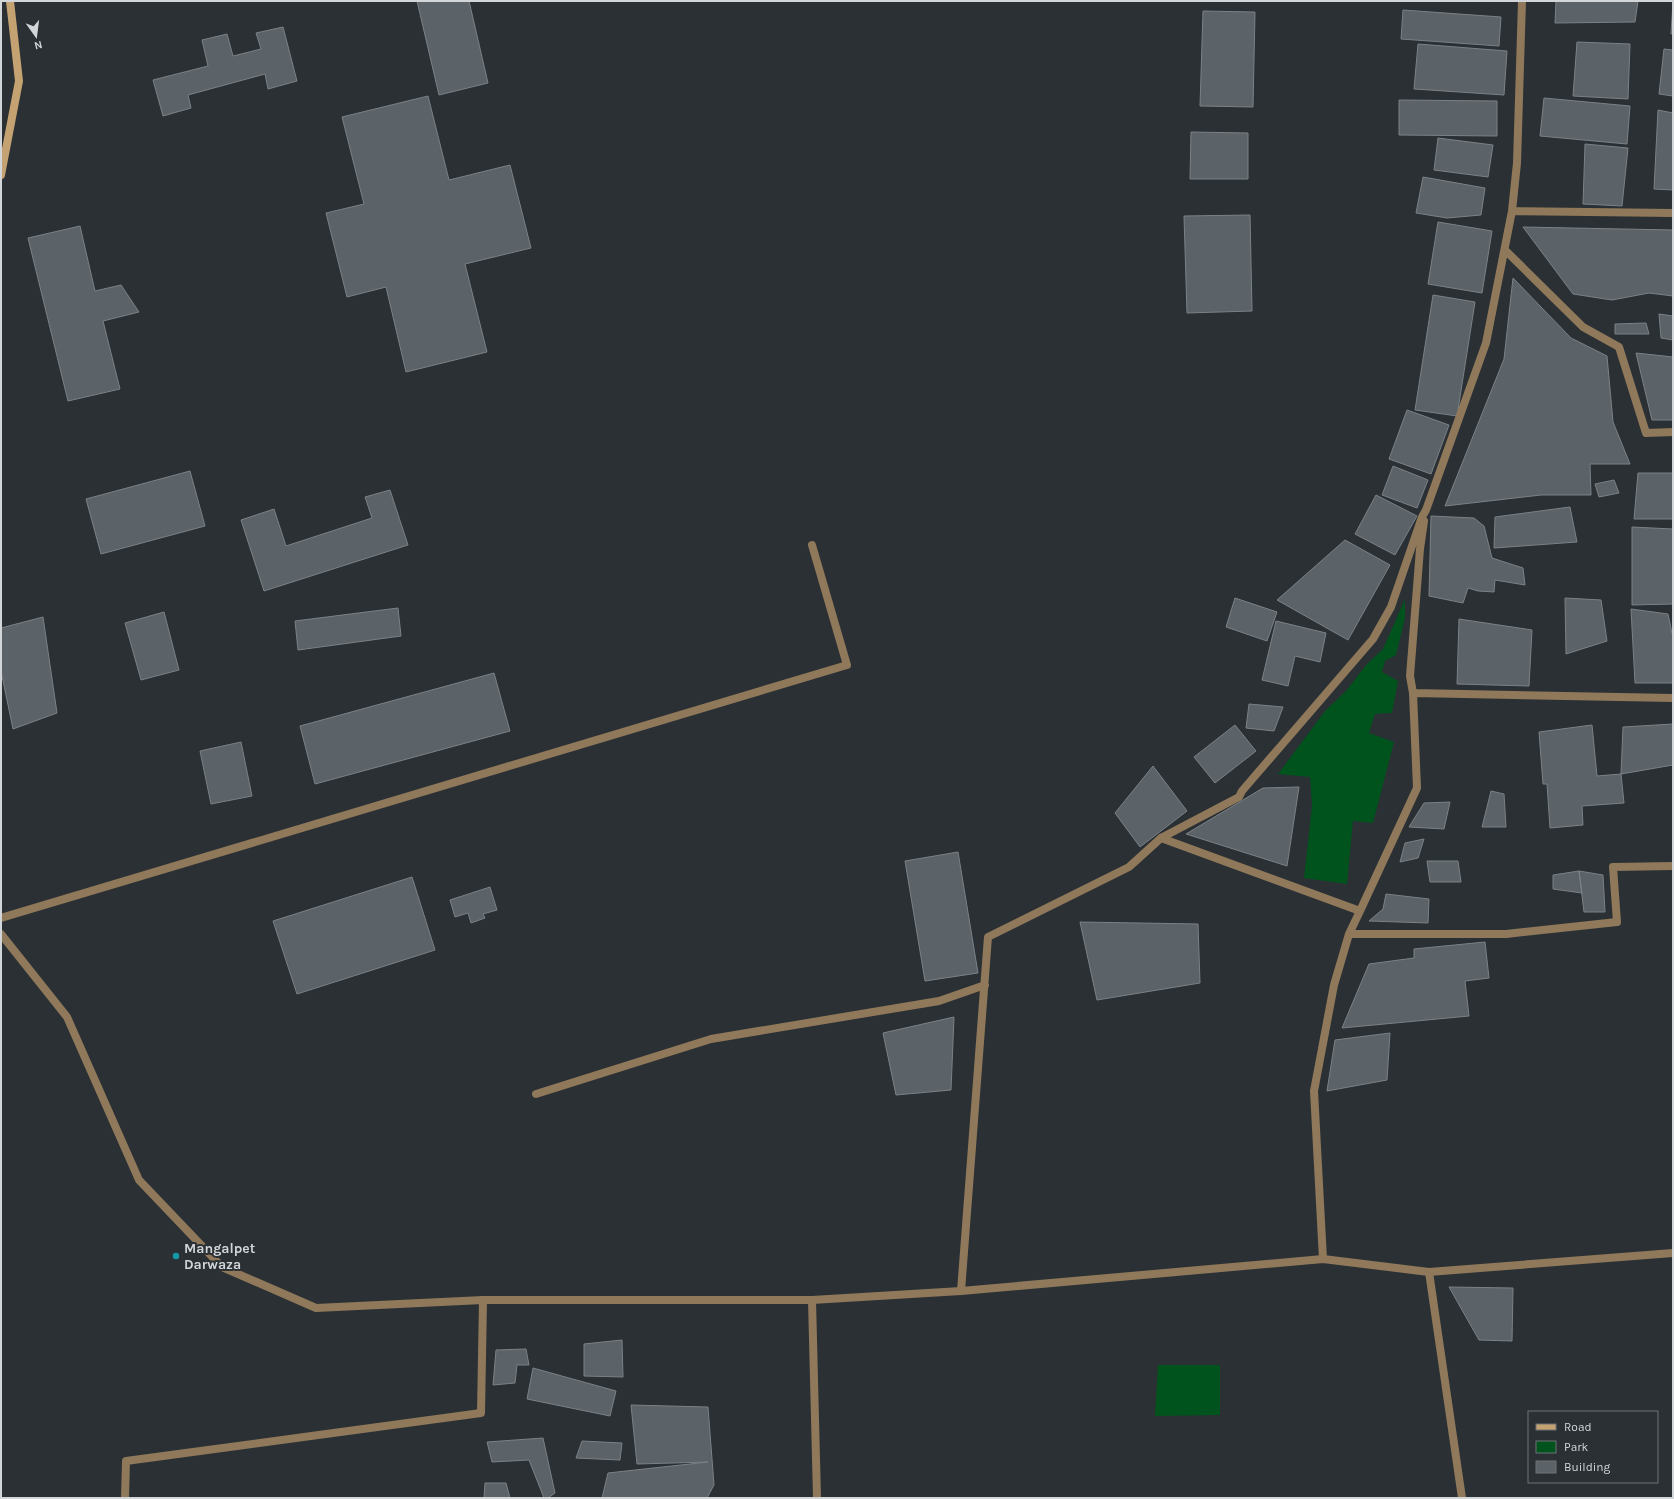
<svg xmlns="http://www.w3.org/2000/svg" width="1674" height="1499" viewBox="0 0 1674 1499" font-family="Karla,sans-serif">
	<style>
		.green { fill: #00531d }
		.building { fill: #5c6368; stroke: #7b8287 }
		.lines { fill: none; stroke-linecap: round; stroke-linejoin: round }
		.minor { stroke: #8f795a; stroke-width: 8 }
		.tertiary { stroke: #8f795a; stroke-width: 8 }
		.secondary { stroke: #c5a271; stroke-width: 8 }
		.culture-dot { fill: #0f9aa8; stroke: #2b3035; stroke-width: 1.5 }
		.labels { text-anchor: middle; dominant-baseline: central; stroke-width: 4; stroke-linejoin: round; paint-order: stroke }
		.poi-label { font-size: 14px; font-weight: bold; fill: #d2d6d8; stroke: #2b3035; text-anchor: start }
	</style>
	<rect width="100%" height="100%" fill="#2b3035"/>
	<path class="green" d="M1405 599V618L1396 655 1385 661 1382 672 1398 681 1392 713 1375 714 1369 733 1394 742 1373 823 1353 821 1347 884 1304 878 1312 806 1310 777 1278 774 1325 711 1346 691 1366 665 1383 649Z
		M1158 1365H1220V1415L1155 1416Z"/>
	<path class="building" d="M417 1H469L488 83 439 95Z
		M1556 1H1638L1635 22 1555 23Z
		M1673 1V34H1671Z
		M1403 10 1501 17 1499 46 1401 39Z
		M1203 11 1255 12 1253 107 1200 106Z
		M283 27 297 81 268 89 265 74 188 95 191 108 163 116 153 80 208 66 202 40 227 34 233 56 261 49 256 33Z
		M1577 42 1630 44 1628 99 1573 96Z
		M1418 44 1507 51 1504 95 1414 89Z
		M1664 49 1673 50V96L1659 94Z
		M428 96 449 180 510 165 531 248 465 264 487 352 406 372 386 287 347 297 326 213 364 204 342 117Z
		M1544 98 1630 106 1627 144 1540 136Z
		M1399 100 1497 101V136L1399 135Z
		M1658 110 1673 113V190L1654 189Z
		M1191 132 1248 133V179H1190Z
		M1438 138 1493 145 1488 177 1434 170Z
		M1585 144 1628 148 1622 206 1583 204Z
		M1423 177 1485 188 1481 215 1447 218 1416 213Z
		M1250 215 1252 311 1187 313 1184 216Z
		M1438 222 1492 231 1482 293 1428 284Z
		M80 226 95 291 121 285 139 312 103 321 120 389 68 401 28 238Z
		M1523 227 1673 230V296L1649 293 1612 300 1573 294Z
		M1513 278 1571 338 1607 356 1613 422 1630 464H1590L1591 495H1541L1445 506 1504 359Z
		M1433 295 1475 302 1457 416 1415 410Z
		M1659 314 1673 316V340L1661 338Z
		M1646 323 1649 334H1615V324Z
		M1636 353 1673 357V420H1652Z
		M1407 410 1449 425 1431 474 1389 459Z
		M1393 466 1428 480 1417 508 1382 495Z
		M190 471 205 526 101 554 86 499Z
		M1638 473H1673V519H1634Z
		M1614 480 1619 493 1599 497 1595 484Z
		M390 490 408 545 264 591 241 520 274 509 286 546 372 518 365 497Z
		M1376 495 1417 516 1395 555 1355 534Z
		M1570 507 1577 542 1494 548 1495 517Z
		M1431 516 1474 518 1484 526 1492 558 1523 568 1525 585 1495 580 1494 592 1478 591 1468 588 1463 603 1429 596Z
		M1632 527 1673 529V604L1632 605Z
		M1345 540 1390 565 1348 640 1277 600Z
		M1235 598 1277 612 1267 641 1226 627Z
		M1565 598 1601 600 1607 641 1566 654Z
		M398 608 401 636 298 650 295 621Z
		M1631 609 1668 614 1673 638V683H1635Z
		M164 612 179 670 141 680 125 623Z
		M43 617 57 713 13 729 1 671V628Z
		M1459 619 1532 630 1529 686 1457 684Z
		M1276 621 1326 633 1320 662 1295 656 1288 686 1262 680Z
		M494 673 510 731 315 784 300 726Z
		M1249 704 1283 707 1274 731 1246 728Z
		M1673 724V765L1621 774 1623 727Z
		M1235 725 1256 751 1215 783 1194 757Z
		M1592 725 1597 776 1621 774 1624 803 1582 806 1583 825 1550 828 1547 784H1543L1539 732Z
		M241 742 252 796 211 804 200 751Z
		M1153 766 1187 811 1140 847 1115 813Z
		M1299 787 1287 866 1186 834 1263 788Z
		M1491 791 1504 794 1506 827H1482Z
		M1450 802 1444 829 1409 827 1424 803Z
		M1424 839 1418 858 1400 862 1405 843Z
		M958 852 978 973 925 981 905 861Z
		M1427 861H1458L1461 882H1430Z
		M1579 871 1603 875 1605 912H1584Z
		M1579 871 1582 893 1553 889V875Z
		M412 877 435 950 297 994 273 921Z
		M490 887 497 910 483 914 485 918 471 923 468 913 455 917 450 900Z
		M1386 894 1429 899 1428 923 1369 921 1383 909Z
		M1080 922 1198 924 1200 983 1097 1000Z
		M1485 942 1489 978 1465 981 1469 1016 1342 1028 1369 964 1414 958V949Z
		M954 1017 951 1090 896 1095 883 1033Z
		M1390 1033 1387 1080 1327 1091 1335 1040Z
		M1449 1287 1513 1288 1512 1341 1479 1340Z
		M622 1340 623 1377 584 1376V1344Z
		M526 1349 529 1365H517L515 1383 493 1385 496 1350Z
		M533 1368 616 1391 610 1416 527 1399Z
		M631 1405 708 1407 714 1485 707 1498H602L608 1473 708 1462 637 1464Z
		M543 1438 555 1493 548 1498H544L529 1460 492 1462 487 1442Z
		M582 1441 622 1443 620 1460 576 1458Z
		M485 1483H506L510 1498H484Z"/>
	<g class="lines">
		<path class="minor" d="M1512 211 1673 213
			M1505 250 1583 327 1619 347 1646 433 1673 432
			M1413 693 1673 698
			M1161 838 1360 911 1417 788 1413 693 1410 676 1420 549 1424 521
			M1 918 847 665 812 545
			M1349 934H1506L1617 922 1613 867 1673 866
			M536 1094 711 1039 939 1001 985 985
			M1323 1259 1314 1091 1334 985 1349 934 1360 911
			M1429 1272 1462 1498
			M961 1291 988 937 1129 867 1161 838 1239 797 1242 791 1373 639 1391 607 1422 517 1426 510 1486 343 1512 211 1517 163 1522 1
			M812 1300 817 1498
			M125 1498 126 1461 481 1413 483 1300"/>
		<path class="tertiary" d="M1 934 67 1017 139 1180 222 1267 316 1308 483 1300H812L961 1291 1323 1259 1429 1272 1673 1253"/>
		<path class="secondary" d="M1 175 19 81 10 1"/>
	</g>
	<circle class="culture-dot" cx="176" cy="1256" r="4"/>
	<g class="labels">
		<g class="poi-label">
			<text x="184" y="1248">Mangalpet<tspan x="184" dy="16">Darwaza</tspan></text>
		</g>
	</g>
	<rect width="1674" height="1499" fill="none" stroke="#d2d6d8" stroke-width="4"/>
	<rect x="1528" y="1411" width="130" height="72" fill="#2b3035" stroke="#6e7276"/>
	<rect x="1536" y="1424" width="20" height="6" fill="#c5a271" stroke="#6e7276"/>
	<text x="1564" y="1431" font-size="12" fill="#d2d6d8">Road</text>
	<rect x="1536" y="1441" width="20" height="12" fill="#00531d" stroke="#6e7276"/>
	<text x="1564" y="1451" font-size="12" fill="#d2d6d8">Park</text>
	<rect x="1536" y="1461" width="20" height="12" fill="#5c6368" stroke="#6e7276"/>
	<text x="1564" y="1471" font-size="12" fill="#d2d6d8">Building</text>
	<g transform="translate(36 36) rotate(166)" stroke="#2b3035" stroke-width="3" paint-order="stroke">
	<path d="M0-3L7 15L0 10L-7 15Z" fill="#d2d6d8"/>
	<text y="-6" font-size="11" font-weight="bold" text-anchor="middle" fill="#d2d6d8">N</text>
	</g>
</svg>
